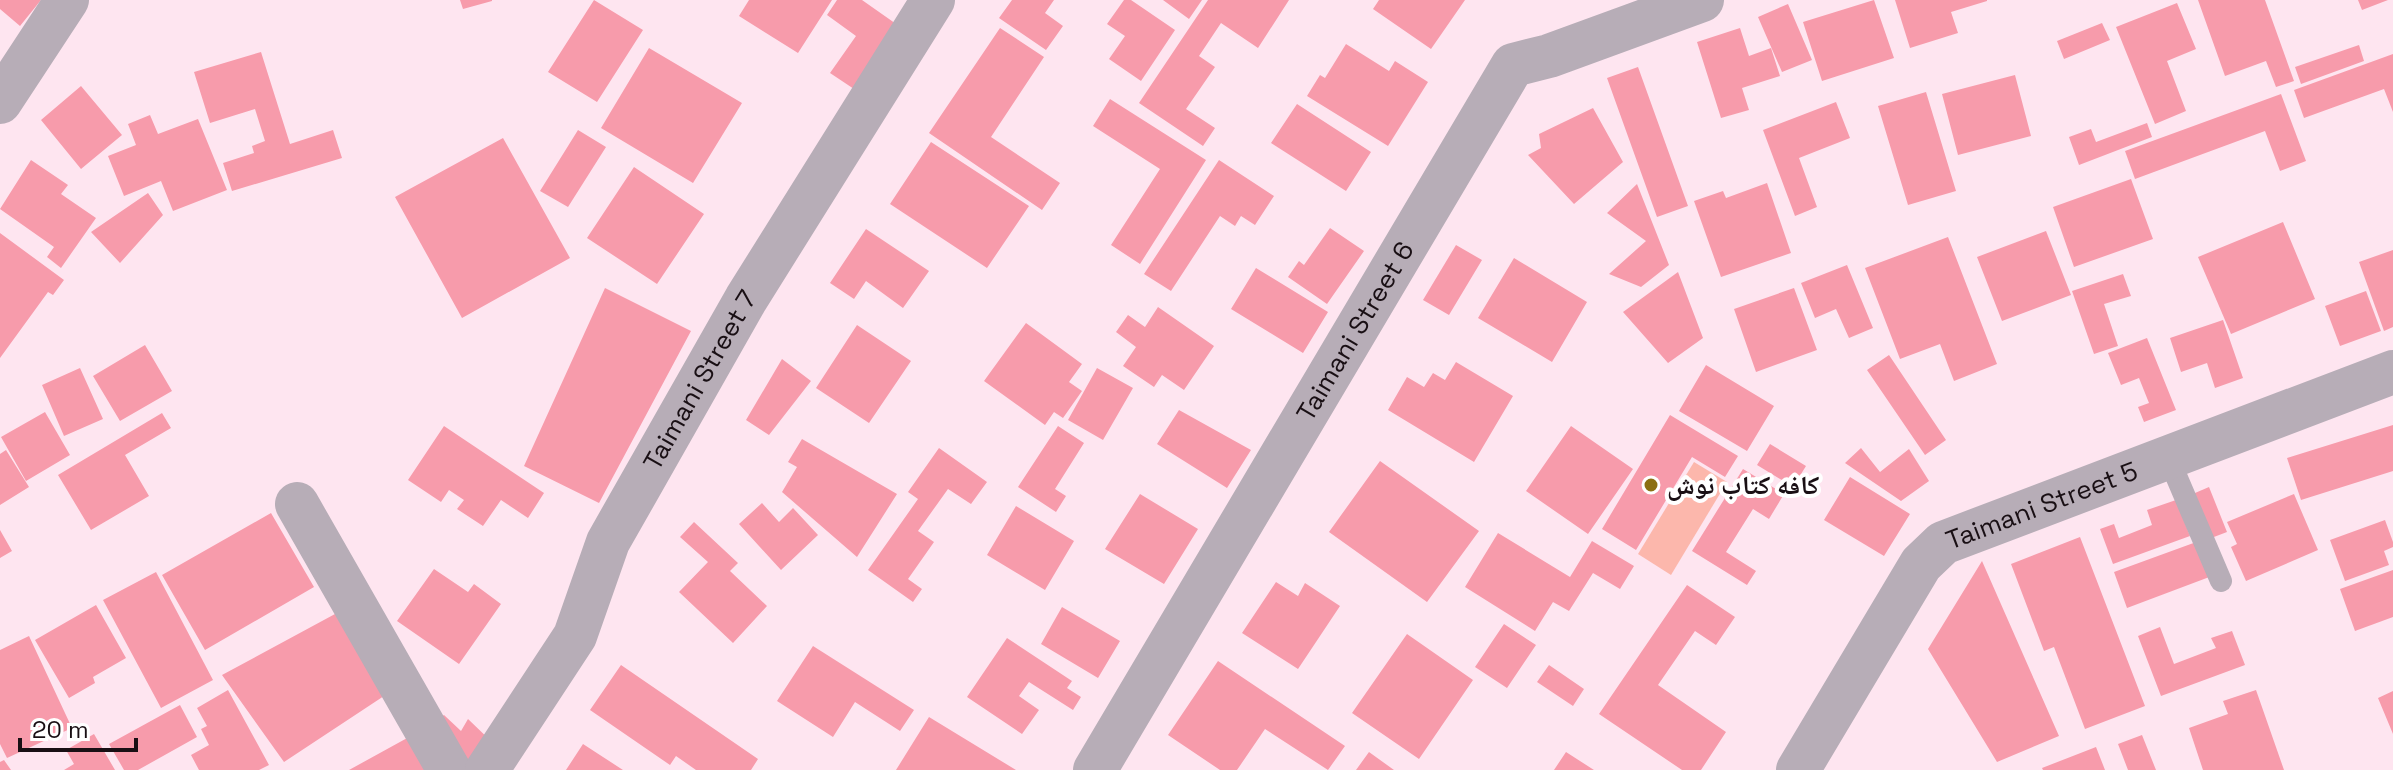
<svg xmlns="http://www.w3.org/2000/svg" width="2393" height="770" viewBox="0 0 2393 770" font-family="'Space Grotesk','Noto Naskh Arabic',sans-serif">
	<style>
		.green { fill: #fcb7ac }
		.building { fill: #f79bab }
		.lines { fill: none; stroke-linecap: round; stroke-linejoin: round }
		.lane { stroke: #b7adb7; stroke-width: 22 }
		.street { stroke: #b7adb7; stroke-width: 44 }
		.poi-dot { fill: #8c6f12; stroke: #fff; stroke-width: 3 }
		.labels { text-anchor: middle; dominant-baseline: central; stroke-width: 8; stroke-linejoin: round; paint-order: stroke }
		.street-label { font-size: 26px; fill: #190f14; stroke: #fff }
		.poi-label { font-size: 26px; font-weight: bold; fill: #190f14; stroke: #fff; text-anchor: start }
	</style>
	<rect width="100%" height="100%" fill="#fee5f0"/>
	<path class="green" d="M1694 462 1727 482 1671 575 1638 554Z"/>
	<path class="building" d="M0 0H41L20 26 0 9Z
		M460 0H492V1L463 9Z
		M594 0 643 30 597 102 548 72Z
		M749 0H832L798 53 739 16Z
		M837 0H862L899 26 854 89 830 73 856 36 827 15Z
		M1012 0H1054L1045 13 1063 26 1046 50 999 18Z
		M1124 0H1131L1175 30 1141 81 1109 59 1125 36 1107 24Z
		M1163 0H1202L1189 19Z
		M1208 0H1289L1258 48 1221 23 1199 56 1215 67 1186 109 1215 128 1203 146 1139 103Z
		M1379 0H1465L1431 49 1373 9Z
		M1874 0 1894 58 1822 81 1803 22Z
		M1895 0H1987V1L1951 12 1958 33 1910 48Z
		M2198 0H2265L2294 81 2276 87 2266 61 2225 76Z
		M2358 0H2388L2362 10Z
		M2177 3 2196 49 2167 61 2186 111 2155 124 2116 27Z
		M1788 4 1812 60 1782 72 1758 17Z
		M2102 23 2110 40 2064 59 2057 41Z
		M1000 28 1044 57 991 137 1060 183 1042 210 929 133Z
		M1740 28 1749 56 1771 48 1780 76 1742 88 1749 110 1721 118 1697 42Z
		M1346 44 1389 71 1395 61 1428 82 1388 146 1307 96 1320 75 1325 78Z
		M2359 45 2364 61 2301 84 2295 67Z
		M649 48 742 103 693 183 601 128Z
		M261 52 290 144 333 130 342 158 232 191 223 163 254 153 252 146 265 141 255 109 210 123 194 72Z
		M2393 54V112L2384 89 2304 118 2294 90Z
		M1638 67 1688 206 1657 217 1607 78Z
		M2015 75 2031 136 1958 155 1942 94Z
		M81 86 122 135 81 169 41 120Z
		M1926 92 1956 191 1908 205 1878 106Z
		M2281 94 2306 161 2280 171 2265 131 2135 179 2125 151Z
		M1110 99 1206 160 1140 264 1111 245 1160 169 1093 126Z
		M1836 102 1850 138 1799 158 1817 207 1795 216 1763 130Z
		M1297 104 1371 152 1346 191 1271 143Z
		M1593 108 1623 162 1574 204 1528 155 1541 148 1539 134Z
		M150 115 158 134 198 119 227 190 173 211 161 181 124 196 108 156 136 145 128 124Z
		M2147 123 2152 137 2079 165 2069 137 2091 129 2096 142Z
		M578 130 606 147 568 207 540 191Z
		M503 138 570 258 462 318 395 197Z
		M931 142 1029 206 987 268 890 204Z
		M31 160 68 185 61 194 96 218 61 268 47 257 54 247 0 209Z
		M1219 160 1274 196 1255 225 1241 216 1235 226 1220 216 1171 291 1144 274Z
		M634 167 704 214 657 284 587 238Z
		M2131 179 2153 239 2074 267 2053 207Z
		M1767 183 1791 253 1721 277 1694 201 1723 191 1726 198Z
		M1637 184 1669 265 1641 287 1609 274 1646 241 1607 213Z
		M148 193 163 215 120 263 91 232Z
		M2283 222 2315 299 2231 334 2198 257Z
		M1330 228 1364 251 1327 304 1288 277 1299 261 1304 265Z
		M866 229 929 271 903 308 866 281 854 299 830 283Z
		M2046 231 2071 295 2002 321 1977 257Z
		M0 233 64 280 53 295 48 292 0 358Z
		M1948 237 1997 364 1954 381 1940 344 1900 359 1865 268Z
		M1456 245 1482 260 1449 315 1423 300Z
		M2393 250V327L2384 331 2359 262Z
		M1514 258 1587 302 1552 362 1478 318Z
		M1847 265 1873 328 1849 338 1836 309 1815 318 1801 283Z
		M1256 268 1328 312 1303 353 1231 309Z
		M1678 272 1703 338 1668 363 1623 312Z
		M2123 274 2131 296 2104 304 2118 346 2094 354 2072 291Z
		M605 288 691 331 599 503 524 466Z
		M1794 288 1817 350 1756 372 1734 309Z
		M2366 291 2381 331 2340 346 2325 306Z
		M1158 307 1214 346 1184 390 1162 375 1154 387 1123 366 1136 347 1116 332 1128 315 1145 327Z
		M2223 320 2243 378 2215 388 2207 363 2181 372 2170 338Z
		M1026 323 1082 364 1069 382 1082 391 1063 418 1054 412 1045 425 984 381Z
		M857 325 911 361 869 423 816 388Z
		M2147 338 2176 410 2144 422 2138 407 2149 403 2139 378 2121 385 2108 353Z
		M145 345 172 391 120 421 93 376Z
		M1889 355 1946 440 1925 455 1867 370Z
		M782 359 811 381 769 435 746 420Z
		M1456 362 1513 396 1474 462 1388 410 1407 377 1424 387 1433 373 1445 380Z
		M1706 365 1774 406 1747 451 1679 411Z
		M80 368 103 419 64 436 42 385Z
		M1097 368 1133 388 1103 440 1068 420Z
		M1179 410 1251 450 1227 488 1157 444Z
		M45 412 70 455 26 481 1 437Z
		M162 413 171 428 125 455 149 496 91 530 58 475Z
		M1670 415 1738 456 1725 477 1692 457 1636 550 1602 529Z
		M2393 425V471L2301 500 2287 458Z
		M444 426 544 493 528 518 501 500 483 526 457 509 464 500 449 490 441 502 408 480Z
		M1058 426 1084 443 1055 489 1066 496 1056 512 1018 487Z
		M1571 426 1633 469 1588 534 1526 491Z
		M802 439 897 494 857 557 782 492 797 467 788 462Z
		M1770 444 1806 466 1793 487 1757 465Z
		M939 448 987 482 971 504 948 489 918 531 934 542 908 579 922 589 913 602 868 570 918 499 908 492Z
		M1861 448 1880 472 1909 449 1929 481 1901 501 1845 463Z
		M6 450 29 487 0 505V454Z
		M1380 461 1479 531 1427 602 1329 532Z
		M1743 469 1784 494 1769 519 1753 509 1726 552 1756 571 1747 585 1692 551Z
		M1850 477 1910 514 1884 556 1824 520Z
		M2209 487 2227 532 2206 540 2188 496Z
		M1140 494 1198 529 1164 584 1105 549Z
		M2294 494 2318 550 2246 581 2231 547 2237 544 2227 522Z
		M2176 500 2190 536 2113 564 2100 529 2114 524 2119 538 2152 525 2147 510Z
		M762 503 779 522 793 508 818 535 781 570 739 524Z
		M1016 506 1074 541 1045 590 987 555Z
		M271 513 314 587 205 650 162 575Z
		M2385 520 2393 542V547L2384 551 2389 565 2345 581 2330 540Z
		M694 522 738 563 730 571 767 606 733 643 679 592 708 562 680 537Z
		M0 530 12 551 0 558Z
		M1498 533 1570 577 1592 541 1634 566 1620 589 1593 573 1569 611 1553 602 1535 631 1465 587Z
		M2080 537 2145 706 2085 729 2054 647 2044 651 2011 564Z
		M2199 541 2212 576 2127 608 2114 572Z
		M1982 561 2059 736 1997 762 1928 649Z
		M434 569 468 592 474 584 501 604 459 664 397 621Z
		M2393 570V617L2355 631 2340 589Z
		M156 572 213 680 161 708 103 600Z
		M1276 582 1298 596 1305 583 1340 606 1298 669 1242 633Z
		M1687 585 1735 617 1716 645 1695 631 1658 685 1726 732 1701 770H1682L1599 714Z
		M96 605 126 658 93 677 95 683 69 698 35 640Z
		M1062 607 1120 641 1098 678 1041 644Z
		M335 614 387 694 284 762 222 675Z
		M1504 624 1536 645 1507 688 1475 667Z
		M2160 627 2174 664 2216 648 2211 638 2232 631 2245 665 2161 696 2138 636Z
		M1407 634 1473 680 1419 759 1352 713Z
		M29 636 72 728 7 758 0 744V650Z
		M1007 638 1072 681 1067 688 1081 697 1073 710 1029 682 1019 696 1039 710 1022 734 967 697Z
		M813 646 914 710 900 731 855 702 833 737 777 701Z
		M1218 661 1345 746 1328 770 1265 729 1237 770H1220L1168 735Z
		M621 665 758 759 751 770H696L676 756 670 765 590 710Z
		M1549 665 1584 689 1573 706 1537 682Z
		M228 690 269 765 259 770H199L191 755 209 745 201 729 207 726 197 708Z
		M2256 690 2284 770H2203L2189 728 2228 714 2223 701Z
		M2393 691V734L2378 698Z
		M180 705 197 737 138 770H124L109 744Z
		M444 715 461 731 468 719 494 744 470 770 430 725Z
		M929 717 1016 770H896Z
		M94 734 115 770H64L74 764 66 750Z
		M2142 735 2156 770H2128L2118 744Z
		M409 737 428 770H349Z
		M583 744 623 770H566Z
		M2096 747 2105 770H2043L2042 768Z
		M1369 752 1394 770H1356Z
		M1566 752 1594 770H1554Z
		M4 760 11 770H0V762Z"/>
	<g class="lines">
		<path class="lane" d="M2168 457 2221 581"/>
		<g class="street">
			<path d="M0 102 67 0"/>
			<path d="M297 504 449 770"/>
			<path id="s1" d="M487 770 575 636 608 542 746 299 933 0"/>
			<path id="s2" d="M1095 770 1513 65 1549 56 1702 0"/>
			<path id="s3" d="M1798 770 1921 564 1943 543 2393 372"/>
		</g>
	</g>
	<circle class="poi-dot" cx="1651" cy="485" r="8"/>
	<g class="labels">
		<g class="street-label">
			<text stroke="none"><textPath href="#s2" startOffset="510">Taimani Street 6</textPath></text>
			<text stroke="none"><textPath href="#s1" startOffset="446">Taimani Street 7</textPath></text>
			<text stroke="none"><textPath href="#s3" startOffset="376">Taimani Street 5</textPath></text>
		</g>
		<g class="poi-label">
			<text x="1667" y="485">کافه کتاب نوش</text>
		</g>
	</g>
	<path d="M20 738v12h116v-12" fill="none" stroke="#190f14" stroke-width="4"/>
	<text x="32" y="738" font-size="24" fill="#190f14" stroke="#ffffff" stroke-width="6" paint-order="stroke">20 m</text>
</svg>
